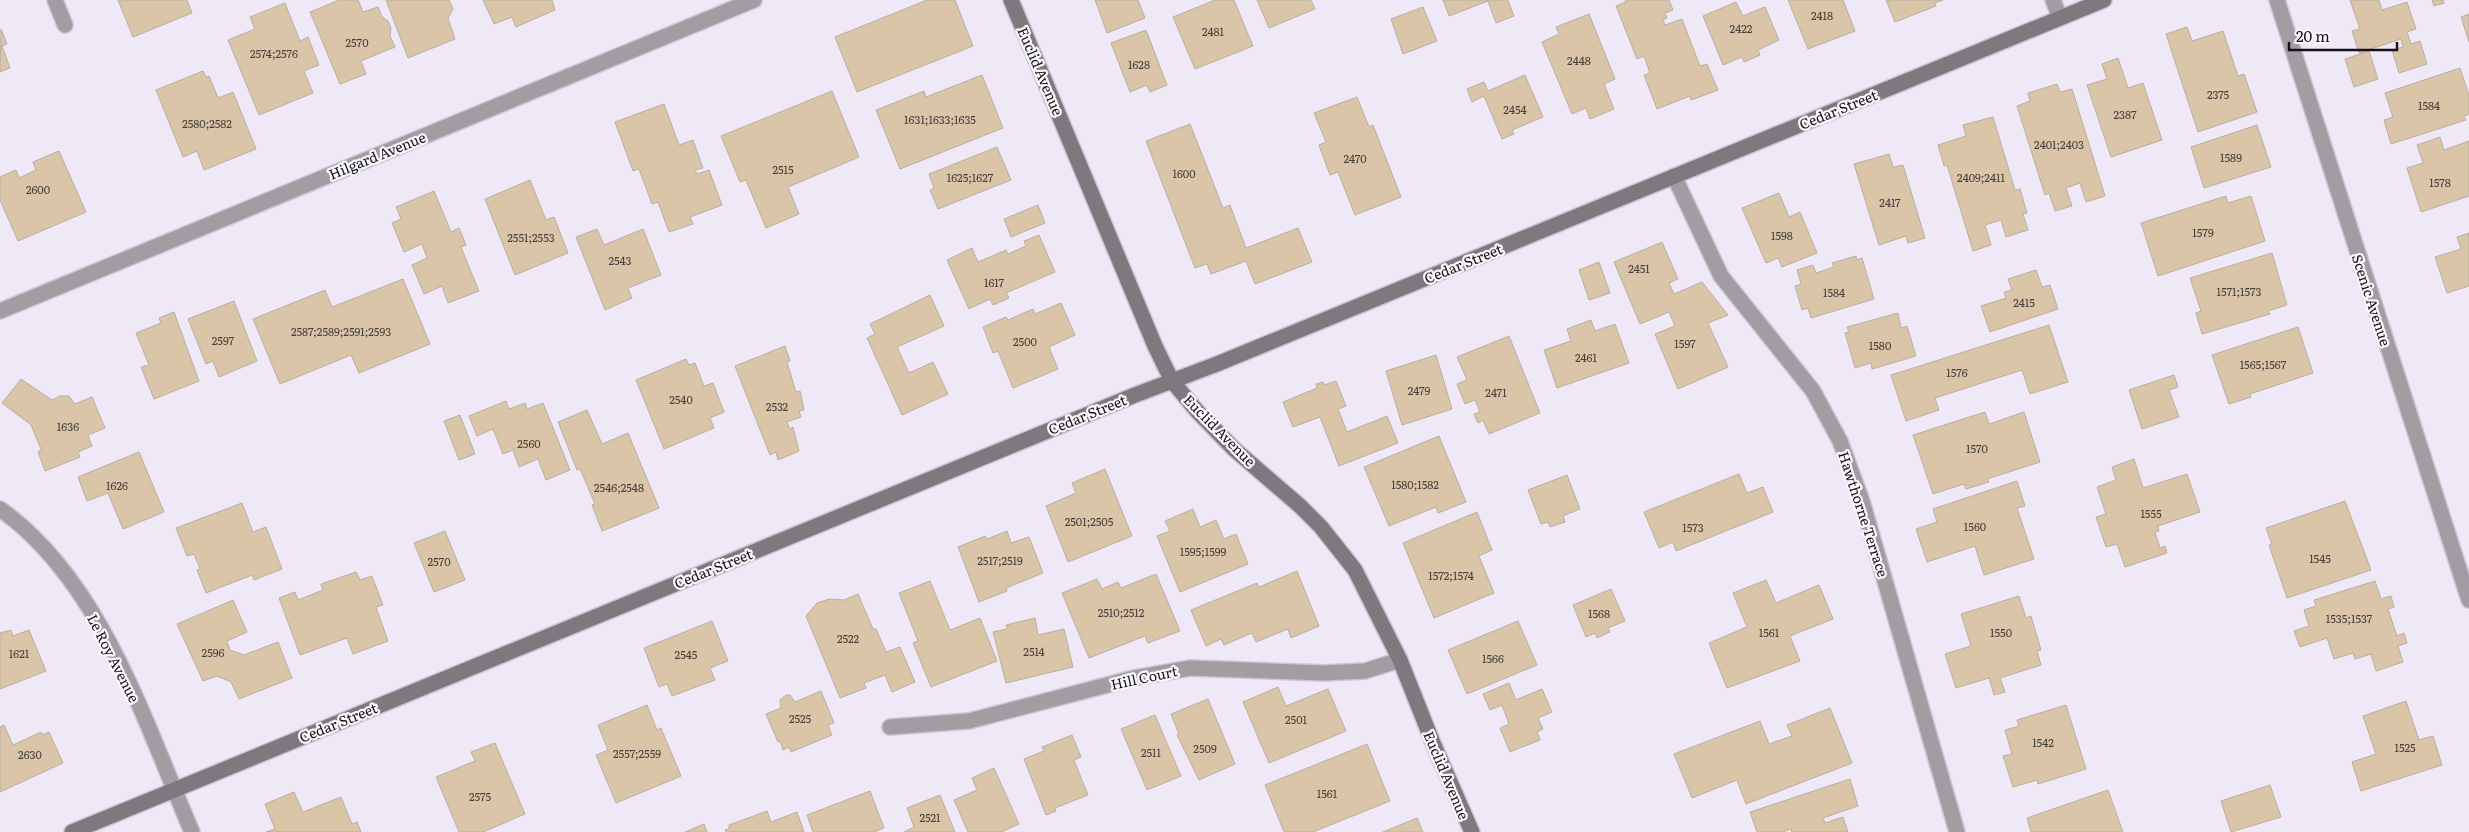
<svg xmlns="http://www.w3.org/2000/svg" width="2469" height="832" viewBox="0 0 2469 832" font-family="Literata,serif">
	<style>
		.building { fill: #dbc5a8; stroke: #b8afa2 }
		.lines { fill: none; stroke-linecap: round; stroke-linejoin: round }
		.street-casing { stroke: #ccc6d3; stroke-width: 18 }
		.secondary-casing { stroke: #ccc6d3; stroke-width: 18 }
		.street { stroke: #a29da2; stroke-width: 15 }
		.secondary { stroke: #7f787f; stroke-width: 15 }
		.labels { text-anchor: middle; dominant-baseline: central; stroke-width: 4.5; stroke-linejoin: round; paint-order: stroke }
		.number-label { font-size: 11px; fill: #46403c }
		.street-label { font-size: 14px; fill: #151318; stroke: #faf7fd }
	</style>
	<rect width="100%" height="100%" fill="#efe8f7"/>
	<path class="building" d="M118 0H187L192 13 133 37Z
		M339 0H358L363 12 378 7 382 17 388 21 391 28 390 36 395 47 361 61 366 74 340 84 310 12Z
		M386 0H449L453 9 448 18 455 39 408 58Z
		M483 0H552L555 10 516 27 512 17 494 24Z
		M927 0H955L973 46 857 92 835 37Z
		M1095 0H1138L1145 18 1107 33Z
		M1215 0H1234L1253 46 1195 69 1173 17Z
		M1257 0H1311L1315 9 1269 28Z
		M1443 0H1508L1514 16 1496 23 1488 1 1449 16Z
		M1625 0H1669L1673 10 1665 13 1667 18 1663 20 1665 25 1682 19 1700 66 1707 64 1718 90 1691 100 1690 96 1657 109 1644 75 1650 73 1644 56 1637 59 1616 6 1626 2Z
		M1788 0H1843L1855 31 1808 49Z
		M1886 0H1943L1935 3 1936 6 1895 22Z
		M2350 0H2379L2382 10 2407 2 2416 29 2407 32 2411 44 2420 41 2427 64 2399 73 2392 50 2403 47 2401 39 2359 53 2352 31 2360 29Z
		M2432 0H2443L2444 3 2434 6Z
		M1736 2 1743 16 1765 7 1779 40 1758 50 1760 55 1744 62 1742 57 1723 65 1703 16Z
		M285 3 300 41 308 37 319 65 304 71 313 93 259 115 228 40 255 29 250 17Z
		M1423 7 1437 41 1403 54 1391 19Z
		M1589 14 1615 79 1604 84 1614 109 1590 119 1586 108 1572 114 1542 42 1559 34 1556 27Z
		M2469 14V42L2461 17Z
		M2187 27 2192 41 2223 31 2238 76 2244 74 2257 112 2198 132 2166 34Z
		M1 29 7 44 2 46 10 68 0 72Z
		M1146 30 1167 85 1150 92 1147 85 1130 92 1111 43Z
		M2369 51 2378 79 2354 87 2345 59Z
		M2118 58 2128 88 2143 83 2162 140 2111 157 2087 85 2107 79 2102 64Z
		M2460 68 2469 95V114L2464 116 2466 120 2391 144 2384 120 2393 117 2385 93Z
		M203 71 206 77 209 76 218 98 233 92 256 149 204 170 197 151 183 157 156 90Z
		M982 75 1003 128 900 169 876 110 924 91 926 97Z
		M1525 75 1543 117 1512 130 1514 134 1502 139 1484 96 1472 102 1467 89 1484 82 1488 91Z
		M2057 84 2060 92 2072 89 2105 196 2086 202 2080 183 2066 188 2072 206 2055 211 2049 193 2045 195 2017 106 2030 101 2028 93Z
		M832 91 859 157 788 187 799 214 766 228 746 180 740 182 721 136Z
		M1357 97 1369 127 1373 125 1401 197 1355 215 1338 172 1330 175 1319 145 1326 142 1314 113Z
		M664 104 679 145 693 140 703 168 695 170 697 174 709 170 722 205 690 217 693 224 669 232 658 202 652 204 639 169 633 171 615 122Z
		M1993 117 2015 190 2020 189 2027 213 2023 214 2028 230 2006 237 2001 220 1985 225 1991 245 1973 251 1947 165 1944 166 1938 145 1966 136 1963 125Z
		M1190 124 1223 208 1230 205 1246 248 1298 228 1312 262 1255 284 1246 261 1211 274 1207 264 1195 268 1146 141Z
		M2257 125 2271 167 2204 188 2191 147Z
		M2440 137 2444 150 2469 141V196L2421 212 2407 168 2423 163 2417 145Z
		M997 147 1011 180 938 209 930 190 934 188 929 174Z
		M59 151 86 212 18 241 0 200V177L16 170 19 178 36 170 33 162Z
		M1889 154 1893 167 1903 165 1925 238 1908 243 1906 236 1879 245 1854 164Z
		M530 180 546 220 554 217 568 253 515 275 485 199Z
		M434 191 451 232 459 228 466 245 461 247 479 291 448 303 442 286 424 294 412 265 427 258 422 244 404 252 392 223 401 219 396 207Z
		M1779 193 1789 217 1800 212 1817 253 1782 267 1778 258 1766 263 1742 208Z
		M2226 196 2228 203 2251 196 2265 241 2158 276 2141 223Z
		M1038 205 1045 223 1011 237 1004 219Z
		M597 229 604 245 643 229 661 275 628 288 632 298 605 310 576 237Z
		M2469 233V286L2447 293 2435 257 2461 249 2457 237Z
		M1039 235 1055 272 1006 293 1009 298 993 305 990 299 969 309 947 260 972 248 978 262 1006 250 1008 254 1026 246 1024 241Z
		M1662 242 1678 279 1669 283 1674 294 1702 282 1728 315 1708 323 1728 367 1678 389 1655 334 1675 326 1669 312 1640 324 1614 262Z
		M2272 253 2287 305 2268 311 2270 314 2202 334 2196 313 2201 311 2190 278Z
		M1856 256 1857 260 1862 258 1874 299 1811 318 1808 308 1802 310 1795 286 1801 284 1797 270 1813 265 1816 273 1834 267 1832 263Z
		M1599 262 1610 293 1589 300 1579 270Z
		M2036 270 2042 287 2050 285 2058 309 1990 332 1981 306 2006 298 2004 292 2012 290 2008 279Z
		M403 279 430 344 359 373 351 355 280 384 253 319 325 290 332 307Z
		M930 295 944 326 897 347 909 373 933 362 948 394 902 415 867 338 875 334 870 324Z
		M234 301 257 361 219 377 213 361 206 364 188 319Z
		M1061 303 1075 335 1049 347 1058 369 1013 388 998 351 993 353 983 327 1006 317 1008 320 1033 309 1035 314Z
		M174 312 199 381 154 399 141 367 149 365 136 333 161 323 159 318Z
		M1898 313 1901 328 1907 326 1916 356 1872 369 1871 363 1855 368 1845 333 1849 332 1847 327Z
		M1591 320 1595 331 1615 324 1629 363 1557 388 1544 350 1571 341 1567 329Z
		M2049 325 2068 382 2030 394 2022 370 1935 398 1939 410 1906 421 1891 375Z
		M2298 327 2313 373 2250 394 2251 397 2229 404 2212 355Z
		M1509 336 1540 413 1489 434 1483 420 1478 423 1474 414 1480 412 1475 400 1465 404 1457 384 1467 380 1457 357Z
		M785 346 790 361 787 362 796 392 800 391 804 410 799 411 801 417 787 422 790 429 793 427 799 451 778 460 776 452 770 455 735 366Z
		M1436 355 1452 409 1402 425 1386 371Z
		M686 359 689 365 695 363 704 386 713 383 724 412 710 418 714 428 664 449 636 380Z
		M2174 375 2178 387 2169 390 2179 417 2142 429 2129 390Z
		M21 379 52 400 60 396H69L75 404 92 397 105 428 88 435 92 446 78 452 80 457 45 471 38 452 41 449 31 425 2 403Z
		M1336 381 1346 406 1338 409 1347 432 1387 416 1398 443 1339 466 1320 417 1293 427 1283 402 1317 388 1316 384 1323 382 1324 385Z
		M506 401 509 409 525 403 527 409 543 403 570 470 546 480 538 459 519 467 513 450 503 454 493 429 477 436 469 416Z
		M587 410 602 444 628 433 659 508 602 531 592 505 595 504 580 469 577 470 558 422Z
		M1985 412 1989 424 2024 412 2040 462 1987 479 1989 482 1966 489 1964 484 1933 494 1913 435Z
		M460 415 475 454 459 460 444 421Z
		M1439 436 1466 502 1438 513 1436 507 1389 526 1364 467Z
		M139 452 164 512 123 529 108 493 87 501 78 477Z
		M2134 459 2143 488 2187 474 2200 512 2158 526 2159 531 2155 532 2160 548 2165 546 2167 553 2125 567 2117 544 2106 547 2096 517 2106 514 2097 487 2116 480 2112 467Z
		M1105 469 1132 536 1068 562 1046 506 1076 493 1072 483Z
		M1739 474 1747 493 1763 487 1773 512 1676 551 1673 542 1659 548 1644 512Z
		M1567 475 1580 509 1563 516 1565 522 1550 527 1548 522 1541 524 1528 490Z
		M2017 481 2025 506 2017 508 2034 559 1984 575 1975 546 1927 562 1916 529 1937 522 1933 509Z
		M2345 501 2371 570 2287 598 2269 545H2272L2266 528Z
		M242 503 253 532 266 527 282 569 254 580 252 575 206 593 197 570 200 569 194 554 187 556 176 528Z
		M1193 509 1200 527 1216 520 1224 539 1236 534 1248 564 1180 592 1157 536 1170 531 1165 521Z
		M1477 512 1492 550 1479 556 1494 593 1434 618 1403 543Z
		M445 531 465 580 434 592 414 543Z
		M1007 531 1011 543 1029 537 1043 573 1006 588 1007 591 979 602 958 547 985 536 987 539Z
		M1297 571 1319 626 1291 638 1288 629 1256 642 1252 633 1224 645 1221 639 1206 646 1191 610 1257 583 1259 587Z
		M356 572 360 580 372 576 383 605 376 607 388 641 353 654 347 638 300 655 279 598 295 592 298 600 323 590 321 584Z
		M1156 574 1180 631 1148 643 1145 636 1089 658 1062 593 1097 579 1102 589 1118 582 1121 588Z
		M1766 580 1776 603 1819 585 1833 619 1790 636 1800 661 1727 688 1709 643 1747 627 1733 593Z
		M930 581 950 630 980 618 997 661 931 687 913 643 918 641 899 593Z
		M2375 581 2381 599 2391 596 2394 607 2388 609 2397 636 2404 633 2407 643 2398 646 2403 662 2376 671 2371 654 2355 659 2353 653 2334 659 2327 638 2300 647 2294 631 2309 626 2304 610 2316 606 2314 600Z
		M1611 589 1625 621 1608 628 1610 632 1597 638 1595 633 1586 637 1573 605Z
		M858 594 873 629H876L886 652 900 647 915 682 892 692 885 675 864 683 866 688 840 698 806 616 817 603 829 599 844 600Z
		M2019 596 2026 618 2031 616 2041 650 2037 651 2041 665 2000 678 2005 692 1994 695 1989 678 1956 688 1945 654 1971 646 1961 614Z
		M233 600 247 632 227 641 230 650 244 655 278 642 292 678 239 699 231 682 217 676 203 681 177 624Z
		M1035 618 1038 635 1064 629 1073 667 1006 683 993 632 1007 629 1006 625Z
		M712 621 728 661 710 668 715 680 672 696 667 684 659 687 644 648Z
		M1518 621 1537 665 1467 694 1448 650Z
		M11 630 13 636 29 630 46 671 0 689V633Z
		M1509 683 1516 700 1542 689 1552 712 1538 718 1543 729 1537 732 1540 740 1510 752 1500 728 1509 724 1502 705 1490 710 1483 694Z
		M1278 687 1286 706 1328 689 1346 731 1269 763 1243 702Z
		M821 691 834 723 828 725 832 735 791 752 789 747 783 750 780 741 778 742 766 714 781 708 780 700 786 695H790L795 702Z
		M1208 699 1235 764 1199 780 1177 735 1179 734 1171 714Z
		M2406 701 2419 740 2433 736 2442 765 2361 791 2352 762 2376 754 2363 716Z
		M647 705 657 730 661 728 681 776 616 803 596 755 608 750 598 725Z
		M2066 705 2086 769 2038 784 2037 780 2013 787 2003 756 2012 754 2005 730 2019 726 2017 720Z
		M1830 708 1852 763 1746 804 1737 780 1692 798 1674 754 1760 721 1769 744 1792 736 1787 725Z
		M1155 715 1181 776 1147 790 1121 729Z
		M4 725 13 745 41 732 42 735 49 732 63 763 0 792V727Z
		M1072 735 1081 757 1074 760 1088 795 1055 808 1056 811 1046 815 1024 759 1044 751 1042 747Z
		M495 743 525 814 483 832H459L436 777 475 761 471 752Z
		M1367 744 1390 801 1313 832H1284L1265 785Z
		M994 768 1019 824 1001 832H968L954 800 977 790 972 778Z
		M1850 779 1858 806 1823 818 1825 823 1843 817 1848 832H1792L1791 829 1783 832H1757L1750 812Z
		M2270 785 2281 817 2231 832 2221 801Z
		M2108 790 2123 832H2031L2027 818Z
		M870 791 884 828 874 832H813L807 815Z
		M294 792 303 812 341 797 352 824 357 822 361 832H266L275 829 265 804Z
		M940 795 955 832H904L914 827 907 808Z
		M767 811 771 822 797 812 804 832H726L725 830 729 829V825Z
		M1417 818 1423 832H1383Z
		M704 824 707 832H685Z"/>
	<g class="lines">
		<defs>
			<path id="street" d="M55 0 65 25
				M2053 0 2060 18
				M2277 0 2469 600
				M1674 176 1721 276 1813 391 1840 441 1862 501 1957 832
				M0 311 754 0
				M0 509C101 580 145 723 192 832
				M890 727 969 721 1134 678 1190 668 1324 673 1365 671 1400 660"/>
			<path id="secondary" d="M1011 0 1155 346 1172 381 1197 411 1234 449 1300 506 1321 527 1355 570 1400 660 1433 743 1472 832
				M72 832 1135 395 1217 364 2104 0"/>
		</defs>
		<use href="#street" class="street-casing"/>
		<use href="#secondary" class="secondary-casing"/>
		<use href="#street" class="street"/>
		<use href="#secondary" class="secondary"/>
	</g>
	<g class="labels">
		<g class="number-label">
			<text x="1822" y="15">2418</text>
			<text x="1741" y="28">2422</text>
			<text x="1213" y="31">2481</text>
			<text x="357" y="42">2570</text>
			<text x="274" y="53">2574;2576</text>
			<text x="1579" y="60">2448</text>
			<text x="1139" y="64">1628</text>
			<text x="2218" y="94">2375</text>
			<text x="2429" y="105">1584</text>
			<text x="1515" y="109">2454</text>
			<text x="2125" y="114">2387</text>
			<text x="940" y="119">1631;1633;1635</text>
			<text x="207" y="123">2580;2582</text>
			<text x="2059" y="144">2401;2403</text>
			<text x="2231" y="157">1589</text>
			<text x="1355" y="158">2470</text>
			<text x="783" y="169">2515</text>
			<text x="1184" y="173">1600</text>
			<text x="970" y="177">1625;1627</text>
			<text x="1981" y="177">2409;2411</text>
			<text x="2440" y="182">1578</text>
			<text x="38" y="189">2600</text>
			<text x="1890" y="202">2417</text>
			<text x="2203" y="232">1579</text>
			<text x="1782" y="235">1598</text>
			<text x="531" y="237">2551;2553</text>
			<text x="620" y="260">2543</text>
			<text x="1639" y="268">2451</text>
			<text x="994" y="282">1617</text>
			<text x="2239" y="291">1571;1573</text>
			<text x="1834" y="292">1584</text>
			<text x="2024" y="302">2415</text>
			<text x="341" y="331">2587;2589;2591;2593</text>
			<text x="223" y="340">2597</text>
			<text x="1025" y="341">2500</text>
			<text x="1685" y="343">1597</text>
			<text x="1880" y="345">1580</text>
			<text x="1586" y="357">2461</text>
			<text x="2263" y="364">1565;1567</text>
			<text x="1957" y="372">1576</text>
			<text x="1419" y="390">2479</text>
			<text x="1496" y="392">2471</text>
			<text x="681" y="399">2540</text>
			<text x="777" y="406">2532</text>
			<text x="68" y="426">1636</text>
			<text x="529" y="443">2560</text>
			<text x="1977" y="448">1570</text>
			<text x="1415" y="484">1580;1582</text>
			<text x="117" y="485">1626</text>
			<text x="619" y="487">2546;2548</text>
			<text x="2151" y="513">1555</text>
			<text x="1089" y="521">2501;2505</text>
			<text x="1975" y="526">1560</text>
			<text x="1693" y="527">1573</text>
			<text x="1203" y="551">1595;1599</text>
			<text x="2320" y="558">1545</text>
			<text x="1000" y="560">2517;2519</text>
			<text x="439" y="561">2570</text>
			<text x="1451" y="575">1572;1574</text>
			<text x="1121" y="612">2510;2512</text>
			<text x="1599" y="613">1568</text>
			<text x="2349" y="618">1535;1537</text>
			<text x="1769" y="632">1561</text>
			<text x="2001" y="632">1550</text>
			<text x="848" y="638">2522</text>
			<text x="1034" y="651">2514</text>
			<text x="213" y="652">2596</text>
			<text x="19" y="653">1621</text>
			<text x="686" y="654">2545</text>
			<text x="1493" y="658">1566</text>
			<text x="800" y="718">2525</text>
			<text x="1296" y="719">2501</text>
			<text x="2043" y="742">1542</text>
			<text x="2405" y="747">1525</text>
			<text x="1205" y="748">2509</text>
			<text x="1151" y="752">2511</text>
			<text x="637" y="753">2557;2559</text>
			<text x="30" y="754">2630</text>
			<text x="1327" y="793">1561</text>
			<text x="480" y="796">2575</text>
			<text x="930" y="817">2521</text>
		</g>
		<g class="street-label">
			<text transform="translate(1041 71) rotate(67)">Euclid Avenue</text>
			<text transform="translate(1838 109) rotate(-22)">Cedar Street</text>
			<text transform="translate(377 155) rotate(-22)">Hilgard Avenue</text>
			<text transform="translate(1463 263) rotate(-22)">Cedar Street</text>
			<text transform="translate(2372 300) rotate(72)">Scenic Avenue</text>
			<text transform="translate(1087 414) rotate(-22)">Cedar Street</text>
			<text transform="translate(1220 430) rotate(45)">Euclid Avenue</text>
			<text transform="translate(1864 514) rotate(72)">Hawthorne Terrace</text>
			<text transform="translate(713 568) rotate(-22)">Cedar Street</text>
			<text transform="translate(114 658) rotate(63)">Le Roy Avenue</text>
			<text transform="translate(1144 677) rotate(-12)">Hill Court</text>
			<text transform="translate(338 722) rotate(-22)">Cedar Street</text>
			<text transform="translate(1447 775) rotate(67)">Euclid Avenue</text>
		</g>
	</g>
	<path d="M2289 42v8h108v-8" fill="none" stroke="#151318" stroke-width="2.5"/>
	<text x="2296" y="42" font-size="15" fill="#151318" stroke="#faf7fd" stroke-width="4" paint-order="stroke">20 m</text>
</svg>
